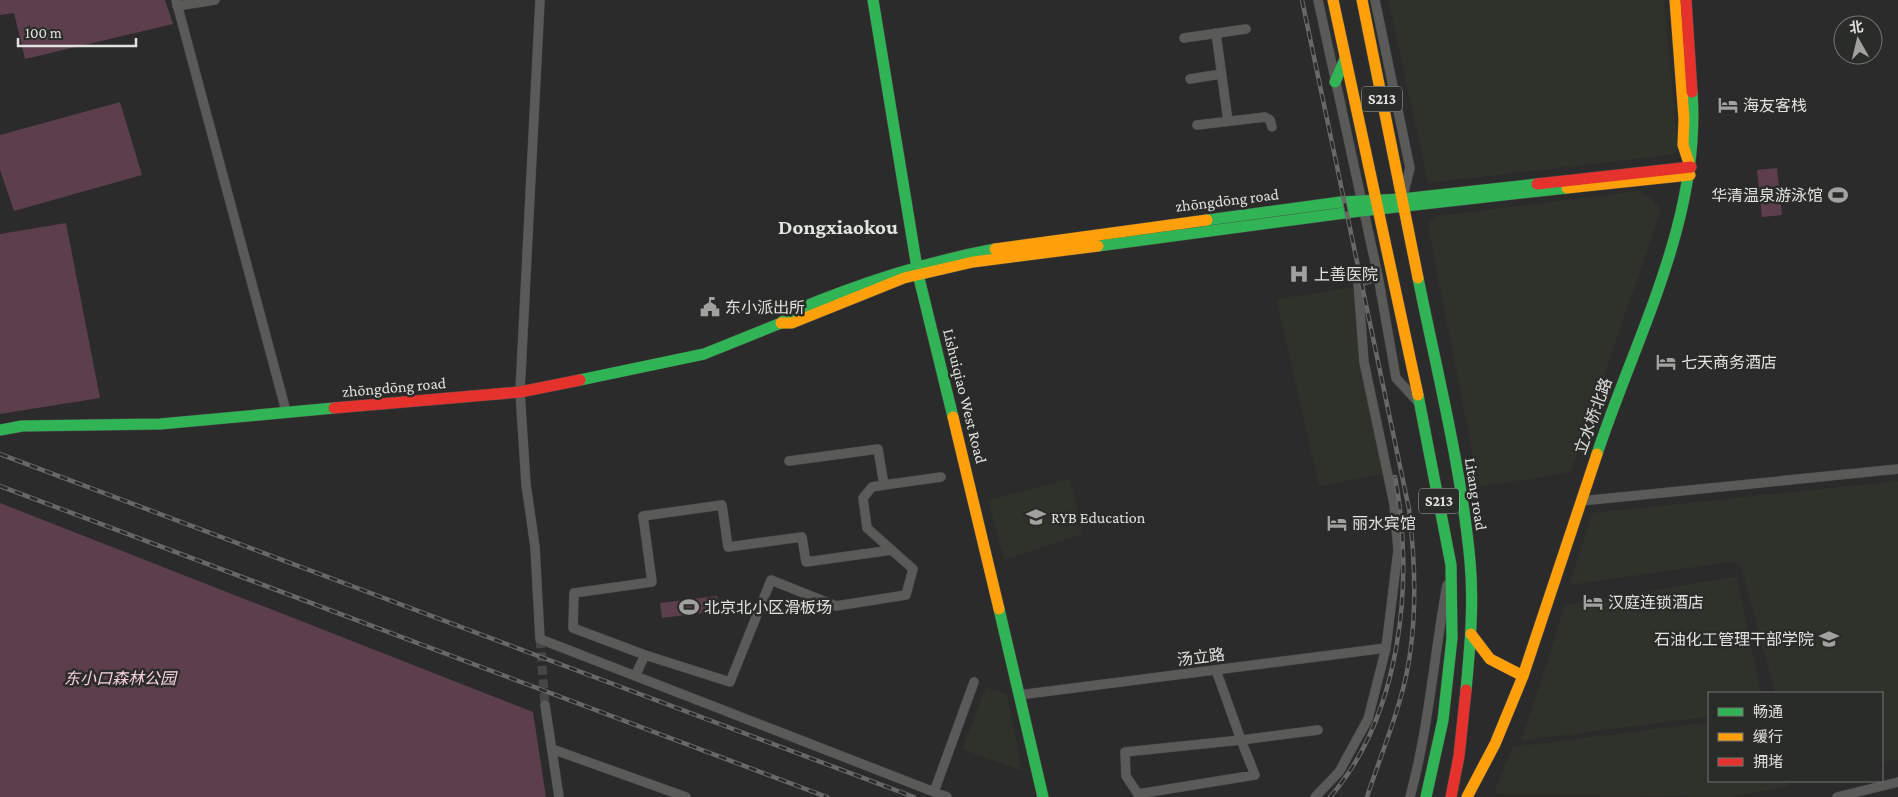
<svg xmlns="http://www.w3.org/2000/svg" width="1898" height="797" viewBox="0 0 1898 797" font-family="'Crimson Pro','Noto Sans SC',serif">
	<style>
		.built { fill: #2e322b }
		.green { fill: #5d3e4d }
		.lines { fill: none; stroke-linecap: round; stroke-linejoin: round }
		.street-tunnel { stroke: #454645; stroke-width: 9; stroke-dasharray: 9 4.5; stroke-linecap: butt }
		.street-casing { stroke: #484948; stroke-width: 10 }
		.fast-casing { stroke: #484948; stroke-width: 12 }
		.slow-casing { stroke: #484948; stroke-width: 12 }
		.jam-casing { stroke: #484948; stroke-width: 12 }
		.street { stroke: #5a5b59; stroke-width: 9 }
		.fast { stroke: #30b455; stroke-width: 11 }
		.slow { stroke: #ff9f0a; stroke-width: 11 }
		.jam { stroke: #e5322d; stroke-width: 11 }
		.rail-casing { stroke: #686967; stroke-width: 4.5 }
		.rail { stroke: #2a2c29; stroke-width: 2.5; stroke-dasharray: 8; stroke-linecap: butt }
		.labels { text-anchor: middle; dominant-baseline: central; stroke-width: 5; stroke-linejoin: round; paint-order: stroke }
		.shield { fill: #2a2c29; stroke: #aaaba9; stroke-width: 1 }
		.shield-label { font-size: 15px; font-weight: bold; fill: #e1e2e0 }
		.poi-label { font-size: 16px; fill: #e1e2e0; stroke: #2a2c29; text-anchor: start }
		.street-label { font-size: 16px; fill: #e1e2e0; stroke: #2a2c29 }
		.park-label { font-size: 16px; font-style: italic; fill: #facfe2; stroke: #2a2c29 }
		.district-label { font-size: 21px; font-weight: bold; fill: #e3e5e1; stroke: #2a2c29 }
	</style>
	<rect width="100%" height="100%" fill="#2a2b2a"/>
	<path class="built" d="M1388 0H1664L1678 149 1672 155 1428 183Z
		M1638 191 1653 200 1661 210 1571 472 1479 487 1428 227 1429 221 1437 216Z
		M1353 287 1384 474 1319 486 1276 299Z
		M1070 479 1083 534 1004 560 988 500Z
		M1898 481V760L1882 762V693H1775L1740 564 1730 562 1569 585 1592 513Z
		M1737 576 1761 693H1709V717L1521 741 1565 605Z
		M986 687 1007 694 1022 771 962 749Z
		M1709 722V781H1788L1789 786 1731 797 1493 794 1513 747Z"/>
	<path class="green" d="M0 0H165L173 24 25 59 14 13 0 15Z
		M120 102 142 175 14 211 0 170V135Z
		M1777 168 1782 215 1762 217 1757 170Z
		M66 223 100 398 0 414V234Z
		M0 503 533 712 546 797H0Z
		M717 596 719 611 662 618 660 603Z"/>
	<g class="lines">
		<path class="street-tunnel" d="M540 639 545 705"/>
		<defs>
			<path id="street" d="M176 0 286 411
				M540 0 520 392 526 484 535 547 540 639 947 797
				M1318 0 1378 276 1396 378 1419 403
				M1375 0 1410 168 1403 196
				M177 6 215 0
				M1216 33 1228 121
				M1184 38 1246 29
				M1190 79 1221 74
				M1197 125 1265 117 1270 120 1272 127
				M789 461 878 449 884 485 941 477
				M1581 501 1898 469
				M645 655 573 628 574 593 652 582 643 516 722 505 728 547 802 537 806 562 892 550
				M1216 670 1241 740 1318 730
				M635 676 645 655 730 682 771 580 836 606 906 595 913 569 867 528 863 498 872 487 884 485
				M1019 695 1386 648
				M545 705 559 797
				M1241 740 1255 775 1138 794 1126 776 1125 752Z
				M552 749 686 797
				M934 792 974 682
				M1315 797 1339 772 1368 719 1386 648 1398 550 1394 504 1364 362 1358 283 1378 276
				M1410 797C1429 727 1434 655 1447 585
				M1837 797 1898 782"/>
			<path id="fast" d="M873 0 918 274 953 417
				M1335 82 1345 59
				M1207 220 1341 202 1402 199 1537 184
				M1098 246 1352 212 1567 188
				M1418 278C1437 372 1461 466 1470 561 1474 604 1470 647 1466 690
				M580 380 704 354 781 323C797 307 821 300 842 292 893 273 942 259 995 249
				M1418 395 1451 565 1452 638 1443 720 1426 797
				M0 430 22 426 160 424 334 408
				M1597 454C1636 336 1701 220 1692 92
				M999 609 1043 797"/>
			<path id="slow" d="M1333 0 1418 395
				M1362 0 1418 278
				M1675 0 1684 119 1683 145 1689 163
				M1567 188 1690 175
				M995 249 1207 220
				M781 323H792L904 278 973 262 1098 246
				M953 417 999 609
				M1523 676 1597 454
				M1467 797 1495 744 1523 676 1490 659 1471 634"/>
			<path id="jam" d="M1686 0 1692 92
				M1537 184 1691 167
				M334 408 520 392 580 380
				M1451 797 1459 756 1466 690"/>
		</defs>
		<use href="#street" class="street-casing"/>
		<use href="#fast" class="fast-casing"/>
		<use href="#slow" class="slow-casing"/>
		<use href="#jam" class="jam-casing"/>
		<use href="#street" class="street"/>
		<use href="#fast" class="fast"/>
		<use href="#slow" class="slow"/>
		<use href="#jam" class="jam"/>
		<defs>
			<path id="rail" d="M1302 0 1409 509C1416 567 1418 628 1404 685 1395 722 1379 760 1367 797
				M0 454 914 797
				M0 486 827 797
				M1330 797C1401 716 1415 580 1395 477"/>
		</defs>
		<use href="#rail" class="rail-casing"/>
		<use href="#rail" class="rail"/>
	</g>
	<defs>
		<symbol id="hotel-bare" viewBox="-9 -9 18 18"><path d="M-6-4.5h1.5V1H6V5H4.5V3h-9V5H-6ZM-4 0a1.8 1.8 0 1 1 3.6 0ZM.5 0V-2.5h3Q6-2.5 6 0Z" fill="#a1a2a0" stroke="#2a2c29" stroke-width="2.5" paint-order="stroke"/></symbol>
		<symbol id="stadium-bare" viewBox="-9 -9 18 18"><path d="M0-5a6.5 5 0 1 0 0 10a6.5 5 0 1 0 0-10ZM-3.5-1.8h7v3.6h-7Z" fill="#a1a2a0" stroke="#2a2c29" stroke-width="2.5" paint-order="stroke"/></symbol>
		<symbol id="hospital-bare" viewBox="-9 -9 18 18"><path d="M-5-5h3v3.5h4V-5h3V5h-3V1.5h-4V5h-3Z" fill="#a1a2a0" stroke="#2a2c29" stroke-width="2.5" paint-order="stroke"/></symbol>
		<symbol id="civic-bare" viewBox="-9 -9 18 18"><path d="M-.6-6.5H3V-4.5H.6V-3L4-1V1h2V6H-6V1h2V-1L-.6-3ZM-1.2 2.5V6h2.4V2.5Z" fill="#a1a2a0" stroke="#2a2c29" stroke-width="2.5" paint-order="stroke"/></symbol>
		<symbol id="school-bare" viewBox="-9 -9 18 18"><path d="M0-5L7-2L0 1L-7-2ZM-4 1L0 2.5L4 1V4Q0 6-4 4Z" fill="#a1a2a0" stroke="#2a2c29" stroke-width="2.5" paint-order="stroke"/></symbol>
		<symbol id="university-bare" viewBox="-9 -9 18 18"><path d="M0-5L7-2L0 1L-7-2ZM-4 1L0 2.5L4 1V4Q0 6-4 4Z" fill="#a1a2a0" stroke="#2a2c29" stroke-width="2.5" paint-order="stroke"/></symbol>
	</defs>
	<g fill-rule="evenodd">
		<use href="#hotel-bare" x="1714" y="91" width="28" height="28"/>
		<use href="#stadium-bare" x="1824" y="181" width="28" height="28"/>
		<use href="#hospital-bare" x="1285" y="260" width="28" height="28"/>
		<use href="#civic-bare" x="696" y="293" width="28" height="28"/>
		<use href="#hotel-bare" x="1652" y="348" width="28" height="28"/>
		<use href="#school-bare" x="1022" y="503" width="28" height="28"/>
		<use href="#hotel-bare" x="1323" y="509" width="28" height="28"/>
		<use href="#hotel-bare" x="1579" y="588" width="28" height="28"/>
		<use href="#stadium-bare" x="675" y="593" width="28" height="28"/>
		<use href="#university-bare" x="1815" y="625" width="28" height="28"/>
	</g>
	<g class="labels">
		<g class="shield">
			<rect x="1362" y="86.5" width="40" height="25" rx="4"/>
			<rect x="1419" y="488.5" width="40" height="25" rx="4"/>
		</g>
		<g class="shield-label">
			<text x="1382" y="99">S213</text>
			<text x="1439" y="501">S213</text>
		</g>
		<g class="poi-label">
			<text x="1743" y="105">海友客栈</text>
			<text x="1823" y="195" text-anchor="end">华清温泉游泳馆</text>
			<text x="1314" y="274">上善医院</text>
			<text x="725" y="307">东小派出所</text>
			<text x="1681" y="362">七天商务酒店</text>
			<text x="1051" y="517">RYB Education</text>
			<text x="1352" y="523">丽水宾馆</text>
			<text x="1608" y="602">汉庭连锁酒店</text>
			<text x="704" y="607">北京北小区滑板场</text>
			<text x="1814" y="639" text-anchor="end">石油化工管理干部学院</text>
		</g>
		<g class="street-label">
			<text transform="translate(1227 200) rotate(-7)">zhōngdōng road</text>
			<text transform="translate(394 387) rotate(-5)">zhōngdōng road</text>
			<text transform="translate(965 396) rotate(76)">Lishuiqiao West Road</text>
			<text transform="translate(1593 416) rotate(-70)">立水桥北路</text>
			<text transform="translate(1476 494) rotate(81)">Litang road</text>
			<text transform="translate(1201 657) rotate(-7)">汤立路</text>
		</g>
		<g class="park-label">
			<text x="120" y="678">东小口森林公园</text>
		</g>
		<g class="district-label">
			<text x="838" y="227">Dongxiaokou</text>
		</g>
	</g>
	<rect x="1708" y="692" width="175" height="90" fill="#2a2c29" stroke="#737572"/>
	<rect x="1718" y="708" width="25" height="8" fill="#30b455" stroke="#737572"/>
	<text x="1753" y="717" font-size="15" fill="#e1e2e0">畅通</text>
	<rect x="1718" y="733" width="25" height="8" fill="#ff9f0a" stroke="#737572"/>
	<text x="1753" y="742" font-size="15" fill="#e1e2e0">缓行</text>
	<rect x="1718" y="758" width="25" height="8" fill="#e5322d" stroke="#737572"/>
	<text x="1753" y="767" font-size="15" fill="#e1e2e0">拥堵</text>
	<g transform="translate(1858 40) rotate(352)"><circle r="24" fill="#2a2c29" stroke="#737572"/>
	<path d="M0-4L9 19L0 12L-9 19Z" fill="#a1a2a0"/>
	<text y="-8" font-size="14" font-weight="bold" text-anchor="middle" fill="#e1e2e0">北</text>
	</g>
	<path d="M18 38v8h118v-8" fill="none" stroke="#e1e2e0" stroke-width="2.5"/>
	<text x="25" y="38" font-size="15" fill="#e1e2e0" stroke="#2a2c29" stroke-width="4" paint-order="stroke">100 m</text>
</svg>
